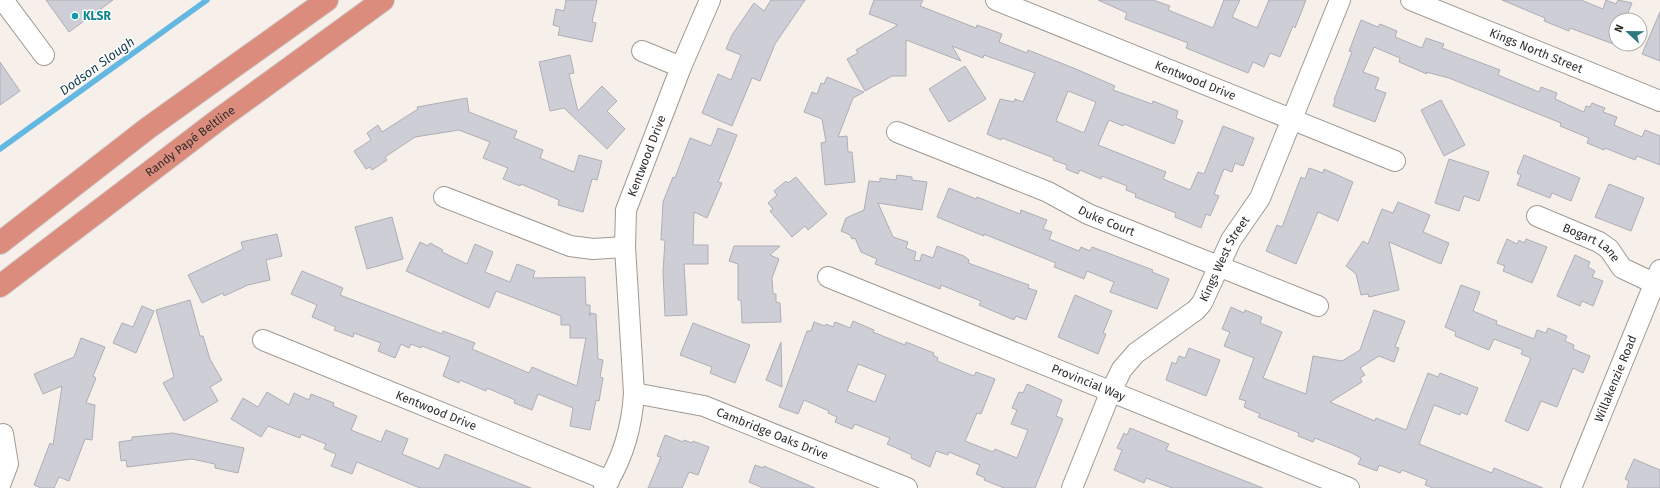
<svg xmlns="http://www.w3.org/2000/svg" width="1660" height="488" viewBox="0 0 1660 488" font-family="'Fira Sans',sans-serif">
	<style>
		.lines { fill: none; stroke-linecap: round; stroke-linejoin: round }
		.stream { stroke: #63b8e1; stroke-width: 5.5 }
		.building { fill: #cdced6; stroke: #aeaeb6; fill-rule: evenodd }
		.minor-casing { stroke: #a09994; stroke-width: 22 }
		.highway-casing { stroke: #cecdcc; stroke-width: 24 }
		.minor { stroke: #fff; stroke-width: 20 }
		.highway { stroke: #dc8c7d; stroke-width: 22 }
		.culture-dot { fill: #0f9aa8; stroke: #fff; stroke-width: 1.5 }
		.labels { text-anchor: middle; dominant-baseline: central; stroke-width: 3; stroke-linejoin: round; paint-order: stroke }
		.culture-label { font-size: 12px; font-weight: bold; fill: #0d838f; stroke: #fff; text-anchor: start }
		.street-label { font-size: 12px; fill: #312e2c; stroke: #fff }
		.water-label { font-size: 13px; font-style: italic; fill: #143a4b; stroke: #fff }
	</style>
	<rect width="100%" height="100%" fill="#f7f0ea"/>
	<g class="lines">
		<path class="stream" d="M0 149 207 0"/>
	</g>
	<path class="building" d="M46 0H113L69 32Z
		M566 0H597L592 22 596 23 592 42 558 35 560 27 553 25 556 9 564 11Z
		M771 0H805L775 44 760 81 752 78 732 126 702 113 718 74 731 80 741 55 726 49 732 35 754 3 764 11Z
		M874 0H923L920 6 976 28 977 25 1002 34 999 42 1027 53 1028 50 1076 69 1115 86 1113 90 1152 104 1153 101 1178 111 1176 118 1183 121 1174 144 1124 124 1123 126 1109 120 1098 145 1166 172 1163 179 1190 190 1198 172 1204 174 1223 126 1254 138 1243 166 1235 163 1232 172 1224 169 1214 194 1219 196 1210 216 1206 214 1201 228 1175 217 1176 213 1135 197 1136 194 1126 190 1127 186 1102 176 1101 179 1080 170 1078 174 1066 169 1067 165 1053 160 1054 158 1002 138 1001 140 987 134 1000 99 1014 102 1015 99 1023 102 1035 73 984 55 983 58 952 46 961 61 906 40V76H892L865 91 847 59 858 53 856 50 898 25 869 14ZM1068 91 1096 102 1084 133 1056 121Z
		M1098 0H1153L1170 6 1168 10 1213 28 1224 0H1240L1232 17 1257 28 1269 0H1306L1295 28 1293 26 1280 57 1270 53 1264 67 1253 62 1248 73 1186 48 1188 43 1125 19 1127 13Z
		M1502 0H1581L1603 9 1606 0 1616 4 1618 0 1632 3 1625 20H1616V45L1570 28 1569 31 1544 21 1545 18Z
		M1660 12V61L1642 54Z
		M1361 20 1378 27 1380 24 1397 31 1395 37 1422 48 1426 38 1444 44 1442 48 1500 70 1498 75 1539 92 1541 87 1557 93 1555 99 1584 112 1586 106 1590 107 1592 103 1605 108 1603 112 1617 117 1614 125 1642 137 1645 130 1660 136V165L1637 156 1635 160 1605 148 1604 150 1587 143 1589 138 1560 126 1561 123 1449 78 1426 72 1427 74 1399 62 1400 58 1374 47 1363 72 1379 78 1375 89 1386 93 1375 122 1333 106 1335 101 1334 100 1352 52 1349 51Z
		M570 55 574 73 569 74 578 111 602 86 617 101 607 111 625 129 607 149 564 108 550 111 539 62Z
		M0 62 20 91 0 105Z
		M965 66 986 99 949 122 929 89Z
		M827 77 864 92 853 98 838 137 847 136 848 152H852L855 182 825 185 821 143 826 142 822 119 804 112 812 92 817 94 821 83 824 84Z
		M467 98 469 112 517 131 514 138 543 150 540 158 574 172 579 155 602 161 597 180 592 179 583 212 558 205 559 200 521 184 520 186 503 179 508 168 483 158 490 142 459 130 415 137 385 157 387 160 372 170 370 167 366 169 354 151 371 140 367 133 378 125 382 132 418 109 417 107Z
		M1441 100 1465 145 1444 156 1421 110Z
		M718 128 737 135 718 182 722 183 707 218 694 212 693 245H708V264H684L687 315 665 316 663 272 665 240H661L663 202 673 177 675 178 690 138 711 146Z
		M1524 155 1580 178 1571 201 1552 193 1550 198 1517 185 1521 175 1517 173Z
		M1449 159 1489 172 1479 201 1464 196 1459 211 1435 203Z
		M1309 168 1323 173 1324 169 1353 182 1338 221 1318 212 1296 264 1266 251 1277 225 1282 227 1301 177 1305 179Z
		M897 175 912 177V180L927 182 922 210 878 203 893 237 908 242 906 248 916 252 914 260 920 261 922 254 933 258 937 246 964 256 969 260 968 263 1029 285 1028 288 1037 291 1026 320 1016 316 1014 320 979 305 981 301 941 285 940 289 875 264 877 259 861 252 855 238 852 239 850 235 841 231 846 218 864 210 869 181 880 182V178L896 180Z
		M796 177 827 214 808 230 805 226 792 237 770 211 773 209 768 203 777 195 774 191 786 181 788 183Z
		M1609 184 1644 198 1631 231 1595 217Z
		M949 188 976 199 977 197 1020 214 1021 210 1047 220 1043 229 1052 232 1049 239 1079 251 1081 247 1090 251 1092 247 1153 270 1152 272 1169 279 1157 309 1110 292 1114 282 1087 271 1084 279 1054 267 1056 263 984 234V236L937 217Z
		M1398 202 1430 215 1423 232 1449 243 1441 264 1389 242 1399 290 1369 297 1368 294 1361 295 1356 274 1346 266 1363 241 1368 244 1382 209 1393 213Z
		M392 217 403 259 367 269 355 227Z
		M277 234 282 256 266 260 270 280 248 285 224 296 223 293 202 303 188 275 243 249 241 242Z
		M1507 239 1517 244 1519 240 1524 243 1526 239 1547 247 1532 283 1503 271 1505 266 1497 263Z
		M420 242 428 246 430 243 443 250 442 252 467 264 475 244 493 252 485 272 510 282 517 264 535 271 533 278 585 277 586 305H590V316V313L596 314 598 359 603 360 600 377 603 378 599 401 596 400 590 430 570 426 573 408 538 394 532 410 514 403 515 400 487 388 486 391 460 380 459 383 443 376 450 357 422 346 421 348 411 344 409 348 401 344 395 358 378 351 381 343 354 333 353 337 334 330 336 327 312 317 317 305 291 294 302 271 343 288 340 295 442 334 443 331 475 343 472 349 529 373 532 367 577 386 586 338H570V325H561V316L496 291 489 308 406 271Z
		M734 246H780L770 255 779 259 772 278 773 294H776V302L780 303 781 322 742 323 741 300H738V264L729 261Z
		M1575 255 1590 262 1588 267 1595 271 1592 277 1603 281 1593 306 1582 301 1580 306 1557 296Z
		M1461 285 1480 292 1473 311 1497 321 1496 324 1534 339 1537 330 1546 333 1548 328 1567 336 1565 341 1574 345 1573 349 1590 356 1583 373 1573 368 1557 407 1541 401 1528 431 1505 421 1531 358 1521 354 1523 350 1494 339 1489 350 1455 336 1456 332 1445 327Z
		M1075 295 1112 311 1103 333 1106 334 1098 354 1058 337Z
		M190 300 200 336H203L210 359 222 380 210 387 218 401 184 421 163 383 174 377 156 310Z
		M142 306 154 311 136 353 113 343 122 323 133 327Z
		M1231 307 1244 313 1245 310 1262 317 1260 323 1282 332 1263 378 1306 394 1313 356 1342 361 1360 350 1374 310 1405 321 1395 347 1399 348 1394 362 1379 356 1360 368 1365 375 1360 378 1362 382 1330 402 1375 421 1376 418 1406 430 1428 373 1438 377 1440 373 1478 388 1467 415 1461 412 1460 415 1434 405 1419 444 1492 473 1494 468 1543 488H1433L1425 485 1427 480 1402 470 1400 473 1379 465 1377 471 1358 464 1361 458 1352 453 1315 438 1313 442 1298 436 1299 433 1258 417 1260 414 1244 407 1246 401 1239 399 1254 358 1224 346 1230 332 1222 329Z
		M853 321 874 330 873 332 905 345 906 342 934 353 933 355 938 358 937 361 974 376 976 372 995 379 981 414 977 413 965 441 993 452 995 449 1017 458 1028 430 1011 424 1017 410 1012 408 1019 392 1023 393 1027 384 1062 400 1056 416 1063 419 1035 488H1004L984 480 985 478 976 474 980 465 949 452 948 455 936 451 930 467 911 458 912 455 887 444 890 438 855 424 852 429 835 422 837 417 828 413 829 411 804 400 798 414 779 407 807 331H811L814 322 825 326 826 324 833 327 835 322 850 328ZM858 364 886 375 875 402 847 391Z
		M693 323 750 345 735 383 710 373 712 367 680 355Z
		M81 338 105 347 93 376 96 378 86 403 95 405 92 440 85 439 69 481 59 477 54 488H41L34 485 50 443 53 445 62 386 43 394 34 374 74 357Z
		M781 342 782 387 766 380Z
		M1189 348 1220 360 1206 396 1166 380 1172 362 1176 364 1179 356 1185 358Z
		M267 392 289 405 294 393 309 400 311 394 334 403 333 406 357 416 351 430 381 442 386 430 408 439 402 454 439 469 445 454 531 488H420L357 462 352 474 331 466 336 454 324 449 326 444 301 434 300 438 268 426 261 437 231 419 243 398 258 407Z
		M1130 428 1169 444 1166 450 1263 488H1172L1146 478 1144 483 1114 470 1122 450 1117 448 1124 433 1127 435Z
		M173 433 244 448 238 473 215 468V464L192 459 127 467 126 460 121 461 119 442 132 440V437Z
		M665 435 683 442 684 440 692 443 693 441 709 447 698 475 689 472 682 488H648L661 457 657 456Z
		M1634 459 1660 470V488H1627L1629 481 1625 479Z
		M755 465 763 468 764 466 815 488H763L749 482Z"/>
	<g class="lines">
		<defs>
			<g id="minor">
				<path d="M3 0 44 55"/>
				<path id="s1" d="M996 0 1395 161"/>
				<path id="s2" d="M1411 0 1660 101"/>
				<path d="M642 51 681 67"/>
				<path id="s3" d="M897 132 1048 192 1088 214 1318 306"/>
				<path d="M444 197 570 246 593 249 625 247"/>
				<path id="s4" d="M1537 216 1599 242 1609 249 1622 268 1660 286"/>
				<path id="s5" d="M828 277 1349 488"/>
				<path id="s6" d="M263 340 609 481"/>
				<path id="s7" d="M634 393 704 406 907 488"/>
				<path d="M0 485 8 464 3 434"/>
				<path id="s8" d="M604 488C623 459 632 427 634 393L625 247 626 210 681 67 710 0"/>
				<path id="s9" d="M1072 488 1111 391 1122 369 1136 353 1196 310 1202 303 1231 240 1260 198 1340 0"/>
				<path id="s10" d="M1571 488 1660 270"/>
			</g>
			<g id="highway">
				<path d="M0 243 148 128 327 0"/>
				<path id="s11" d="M0 286 218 120 383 0"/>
			</g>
		</defs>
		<use href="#minor" class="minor-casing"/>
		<use href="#highway" class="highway-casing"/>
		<use href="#minor" class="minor"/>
		<use href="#highway" class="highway"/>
	</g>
	<circle class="culture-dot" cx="75" cy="16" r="4"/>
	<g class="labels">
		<g class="culture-label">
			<text x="83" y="16">KLSR</text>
		</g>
		<g class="street-label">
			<text stroke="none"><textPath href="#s2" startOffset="135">Kings North Street</textPath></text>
			<text stroke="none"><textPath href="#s1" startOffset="215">Kentwood Drive</textPath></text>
			<text stroke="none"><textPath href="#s11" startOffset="239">Randy Papé Beltline</textPath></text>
			<text stroke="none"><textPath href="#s8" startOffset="342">Kentwood Drive</textPath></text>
			<text stroke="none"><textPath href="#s3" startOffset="228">Duke Court</textPath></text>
			<text stroke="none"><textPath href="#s4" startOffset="61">Bogart Lane</textPath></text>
			<text stroke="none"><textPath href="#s9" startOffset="283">Kings West Street</textPath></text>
			<text stroke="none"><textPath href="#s10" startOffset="118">Willakenzie Road</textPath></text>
			<text stroke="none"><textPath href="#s5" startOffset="281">Provincial Way</textPath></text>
			<text stroke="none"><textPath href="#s6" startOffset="187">Kentwood Drive</textPath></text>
			<text stroke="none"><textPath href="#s7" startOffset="145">Cambridge Oaks Drive</textPath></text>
		</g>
		<g class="water-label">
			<text transform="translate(97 66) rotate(-36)">Dodson Slough</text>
		</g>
	</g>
	<g transform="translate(1628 32) rotate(292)"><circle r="19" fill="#ffffff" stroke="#adabab"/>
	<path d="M0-3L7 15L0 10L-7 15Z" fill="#307782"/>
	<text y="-6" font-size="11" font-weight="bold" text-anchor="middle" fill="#312e2c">N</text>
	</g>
</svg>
